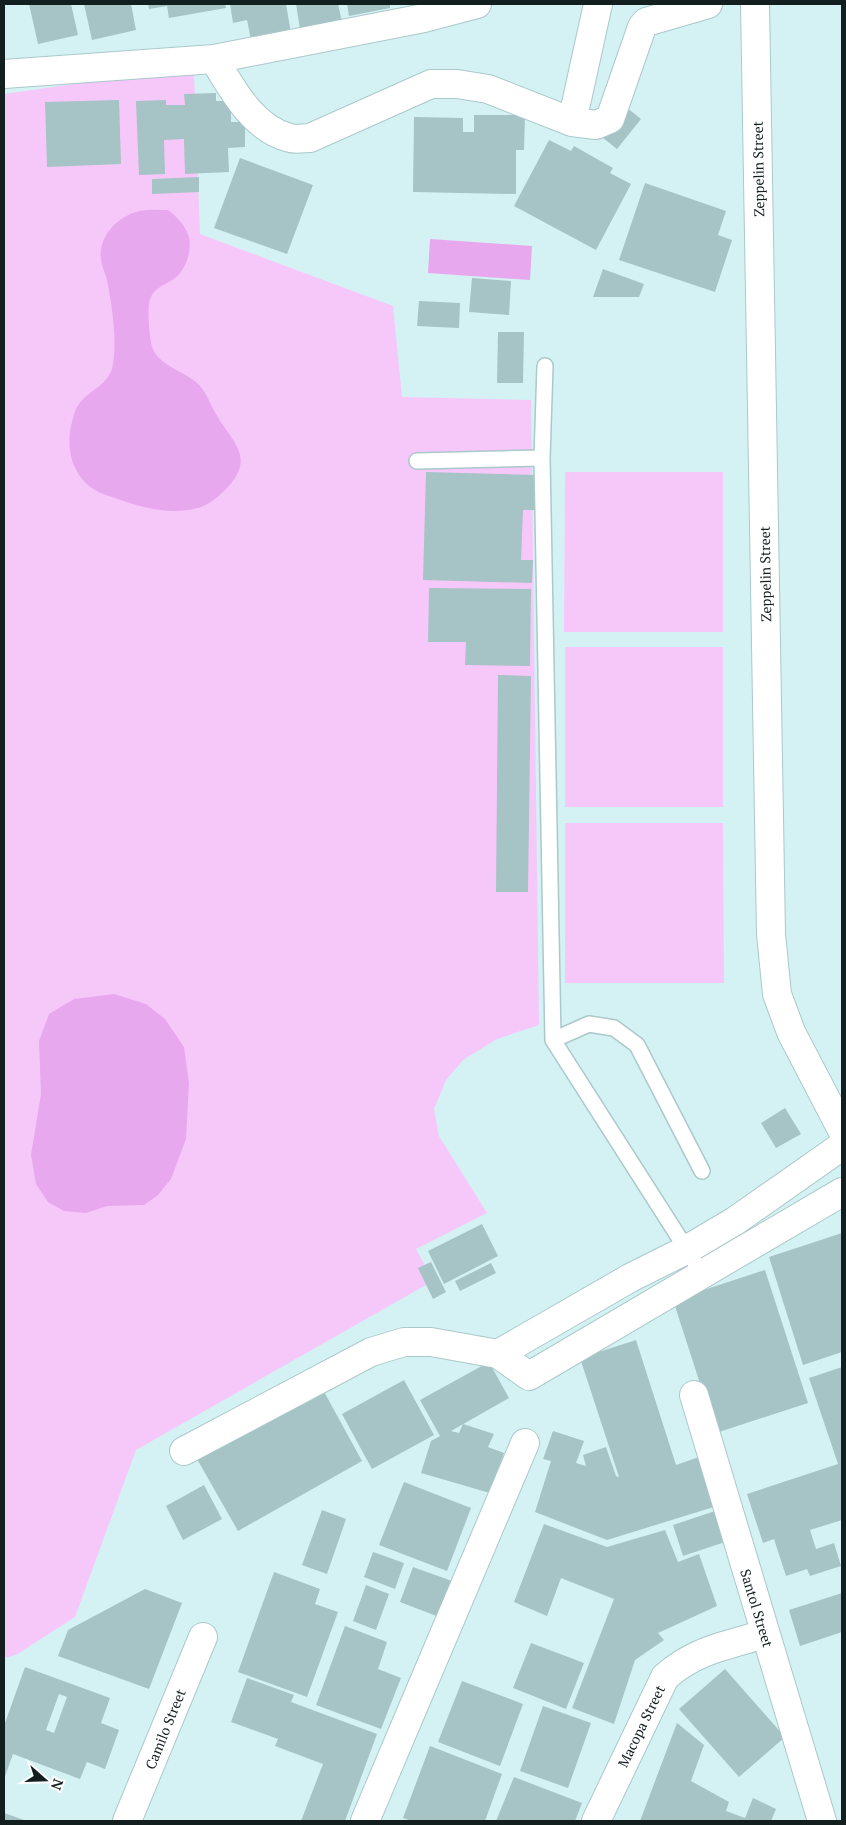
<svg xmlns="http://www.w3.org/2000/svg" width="846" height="1825" viewBox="0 0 846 1825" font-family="'PT Serif',serif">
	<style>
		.green { fill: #f6c8fa }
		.water { fill: #e8a8ee }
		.building { fill: #a6c3c5; fill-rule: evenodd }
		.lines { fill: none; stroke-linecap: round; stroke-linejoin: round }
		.lane-casing { stroke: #abc8ca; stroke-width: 18 }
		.street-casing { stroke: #abc8ca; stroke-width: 30 }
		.lane { stroke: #fff; stroke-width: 15 }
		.street { stroke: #fff; stroke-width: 28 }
		.labels { text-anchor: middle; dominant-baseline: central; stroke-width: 4; stroke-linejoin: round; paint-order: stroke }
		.street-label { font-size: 14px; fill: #131e1f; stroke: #fff }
	</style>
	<rect width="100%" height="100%" fill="#d4f2f4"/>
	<path class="green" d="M194 72 200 234 393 306 402 397 531 400 539 1025 497 1039 463 1060 446 1080 434 1109 439 1136 487 1213 416 1249 433 1281 136 1450 75 1617 16 1655 4 1658V94L81 83Z
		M565 472H723V632H564Z
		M565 647H723V807H565Z
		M565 823H723L724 983H565Z"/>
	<path class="water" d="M168 210C176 216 183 223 187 232 194 246 187 269 175 278 166 285 154 287 150 299 147 307 149 341 153 349 159 365 183 371 196 382 206 390 209 402 216 414 231 441 256 456 228 487 221 494 212 503 201 507 174 516 141 508 115 498 109 496 101 494 95 490 75 478 67 455 70 432 72 423 73 412 79 404 90 389 110 385 113 364 117 339 112 305 107 280 105 273 102 267 101 260 98 236 117 217 139 211 148 209 159 210 168 210Z
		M430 239 532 246 530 280 428 273Z
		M114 994 146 1004 165 1019 184 1047 189 1083 186 1139 171 1179 158 1195 144 1205 107 1206 86 1213 64 1211 48 1202 36 1184 31 1155 41 1094 39 1041 49 1014 74 999Z"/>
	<path class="building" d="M29 4H71L78 35 38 44Z
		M84 4H131L136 30 92 40Z
		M148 4H225L226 8 169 18 167 6 149 9Z
		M230 4H286L291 33 251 40 247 20 233 23Z
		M296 4H338L342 22 300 29Z
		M347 4H390V8L349 16Z
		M216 93V101H231V122H245V147L228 148 229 172 185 174 184 139 164 140 165 174 139 175 136 101 166 100V105H185L184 94Z
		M119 100 121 164 47 167 45 102Z
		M626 107 641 119 617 149 602 137Z
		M474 115H525L524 150H516V194L413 192 414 117 463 118V132H474Z
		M549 140 571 151 574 146 613 168 610 173 631 184 596 250 514 206Z
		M240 158 313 185 287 254 214 228Z
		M199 177V192L152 194V179Z
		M645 183 726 211 718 235 732 240 715 292 619 260Z
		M603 269 644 284 639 297H593Z
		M472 278 511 281 509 315 469 312Z
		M419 301 460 303 459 328 417 326Z
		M498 332H524L523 383H497Z
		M426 472 536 475 535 510H523L521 560H533L532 583 423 580Z
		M429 588 531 589 530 666 465 665 466 642H428Z
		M498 675 531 676 528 892H496Z
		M785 1108 801 1134 776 1148 761 1123Z
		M482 1224 498 1256 444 1284 428 1251Z
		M842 1233V1352L803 1365 769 1257Z
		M431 1262 446 1292 433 1299 418 1268Z
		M491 1263 496 1273 460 1291 455 1281Z
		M765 1270 808 1403 716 1433 673 1300Z
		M636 1340 676 1465 702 1456 717 1506 607 1540 535 1512 551 1461 543 1459 553 1431 584 1441 576 1463 586 1466 583 1455 606 1447 616 1476 619 1477 580 1358Z
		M489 1362 509 1398 451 1431 459 1433 463 1424 494 1434 488 1447 504 1453 490 1493 421 1473 431 1441 440 1436 420 1400Z
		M842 1367V1520L810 1530 816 1549 834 1543 841 1566 810 1576 807 1569 786 1576 774 1539 763 1543 747 1494 838 1464 809 1378Z
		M404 1380 434 1435 372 1469 342 1414Z
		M322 1388 362 1461 238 1531 197 1459Z
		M404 1482 471 1508 447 1571 379 1545Z
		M204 1485 222 1519 183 1540 166 1506Z
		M322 1510 346 1519 327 1574 302 1565Z
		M718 1510 728 1541 683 1556 673 1525Z
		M544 1524 607 1547 665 1530 678 1562 699 1554 717 1606 658 1633 664 1640 635 1660 614 1724 572 1708 614 1599 561 1578 547 1616 514 1602Z
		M373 1552 404 1563 395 1589 364 1577Z
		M413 1567 452 1581 439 1617 400 1602Z
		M274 1572 320 1589 315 1604 338 1612 307 1697 238 1672Z
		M366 1585 389 1594 376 1630 353 1621Z
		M145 1589 182 1603 149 1689 58 1656 68 1630Z
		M842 1593V1632L800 1646 789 1610Z
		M345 1626 387 1642 378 1669 401 1678 381 1729 316 1705Z
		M531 1643 584 1663 566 1709 513 1688Z
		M25 1667 110 1698 101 1723 119 1730 105 1769 87 1762 80 1779 13 1754 4 1779V1722L5 1723ZM59 1694 67 1697 54 1733 46 1730Z
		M725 1669 785 1737 739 1777 679 1709Z
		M247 1678 294 1695 291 1702 377 1734 345 1821H301L323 1764 275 1746 278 1739 231 1722Z
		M462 1681 523 1704 500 1766 438 1742Z
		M543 1706 591 1723 568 1788 520 1771Z
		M677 1723 704 1745 691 1781 729 1802 726 1811 745 1818 753 1798 776 1809 771 1821H640Z
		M430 1746 502 1774 485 1821H412L403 1818Z
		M514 1777 582 1803 575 1821H496Z
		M4 1813 27 1821H4Z"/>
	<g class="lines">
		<defs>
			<path id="lane" d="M545 366 542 458 553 1040 703 1275
				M417 461 542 458
				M553 1040 589 1024 614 1028 637 1045 702 1171"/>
			<path id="street" d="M755 4 771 934 777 994 791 1032 842 1130
				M214 59C232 89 253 129 290 138 296 140 304 138 310 138L431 84H457L488 89 572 122 596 125 610 119 642 27 646 22 708 4
				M4 74 214 59 424 18 477 4
				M572 122 598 4
				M498 1354 630 1278 686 1250 735 1221 842 1146
				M694 1395 822 1821
				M184 1451 371 1352 404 1342H431L498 1354 529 1376 842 1192
				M127 1821 203 1637
				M365 1821 525 1443
				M596 1821 665 1677C695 1650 728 1645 765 1634"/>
		</defs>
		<use href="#lane" class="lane-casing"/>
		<use href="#street" class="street-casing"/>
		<use href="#lane" class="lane"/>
		<use href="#street" class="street"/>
	</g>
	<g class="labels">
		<g class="street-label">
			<text transform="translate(758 169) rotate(-91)">Zeppelin Street</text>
			<text transform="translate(765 574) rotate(-91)">Zeppelin Street</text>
			<text transform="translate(757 1608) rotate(73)">Santol Street</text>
			<text transform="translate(641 1726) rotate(-64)">Macopa Street</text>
			<text transform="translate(165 1729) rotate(-68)">Camilo Street</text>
		</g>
	</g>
	<rect width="846" height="1825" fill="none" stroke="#131e1f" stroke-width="10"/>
	<g transform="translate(45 1780) rotate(110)" stroke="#ffffff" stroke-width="4" paint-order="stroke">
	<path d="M0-4L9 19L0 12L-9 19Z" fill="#131e1f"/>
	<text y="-8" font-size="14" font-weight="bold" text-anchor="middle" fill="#131e1f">N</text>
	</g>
</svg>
